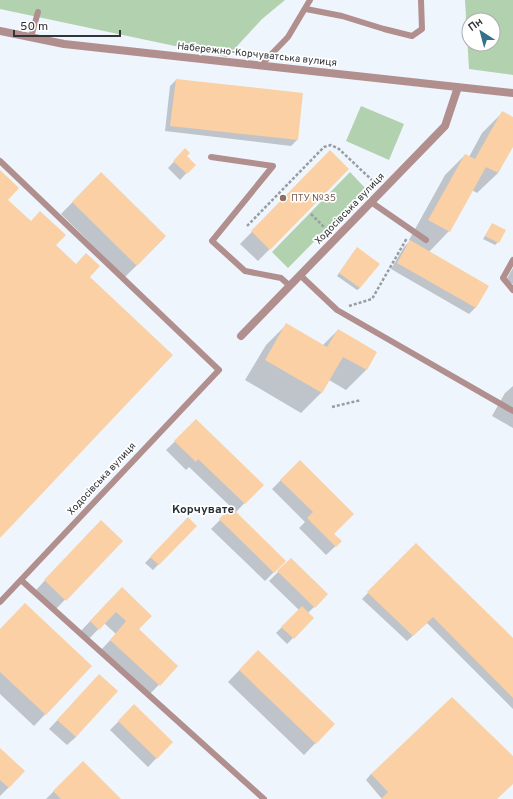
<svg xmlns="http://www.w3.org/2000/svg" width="513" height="799" viewBox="0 0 513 799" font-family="Overpass,sans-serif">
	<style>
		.green { fill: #b1d1af; fill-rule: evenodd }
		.shadow { fill: #0003 }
		.building { fill: #fad0a4 }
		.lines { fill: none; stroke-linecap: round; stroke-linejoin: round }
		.path { stroke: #999da3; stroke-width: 2.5; stroke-dasharray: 3 2; stroke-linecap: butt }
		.service { stroke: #b18f8e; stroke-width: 6 }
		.minor { stroke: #b18f8e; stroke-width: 8 }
		.education-dot { fill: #8d6e63; stroke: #fff; stroke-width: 1.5 }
		.labels { text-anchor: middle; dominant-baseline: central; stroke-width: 3.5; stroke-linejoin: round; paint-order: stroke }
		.street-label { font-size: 10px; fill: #323438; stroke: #fff }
		.education-label { font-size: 10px; fill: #785e54; stroke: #fff; text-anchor: start }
		.quarter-label { font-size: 12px; font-weight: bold; fill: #2a2f35; stroke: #fff }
	</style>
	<rect width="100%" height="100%" fill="#eef5fd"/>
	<path class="green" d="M0 0H285L262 19 227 57 0 9Z
		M465 0H513V75L469 69ZM469 20H493V44H469Z
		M361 106 404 124 389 160 346 141Z
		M350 172 366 189 288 268 272 252Z"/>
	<path class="shadow" d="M176 80 302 94 297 140 291 146 165 131 170 86Z
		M503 112 513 118V145L498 173 477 193 472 190 449 231 429 252 488 286 475 308 469 314 391 269 404 247 410 241 409 240 445 175 465 155 469 157 482 133Z
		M185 150V156L194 165 180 180 168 168Z
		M330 152 348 169 258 261 240 244Z
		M101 173 165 237 125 277 61 214Z
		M492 224 498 242 495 245 483 239Z
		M355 250 360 288 357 290 337 276Z
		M513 268V284L506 280Z
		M286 325 322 346 338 330 376 352 366 370 346 390 329 380 322 392 301 413 245 380 266 345Z
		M513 386V428L492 416 505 393Z
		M196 421 262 485 235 513 285 561 265 581 211 529 232 508 189 467 186 470 166 450Z
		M300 461 333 534 341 541 326 555 299 528 305 522 272 489Z
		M188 518 196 526 153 570 145 563Z
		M92 530 121 541 56 609 36 590Z
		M416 544 513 640V709L427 623 407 641 362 599Z
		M291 559 327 594 308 613 313 618 287 644 276 633 299 610 269 581Z
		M110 600 138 630 177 666 147 697 99 652 116 634 104 623 87 641 79 633Z
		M0 630 91 666 34 726 0 694Z
		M258 651 334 724 304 755 228 682Z
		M91 684 76 737 67 745 49 729Z
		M134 706 172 742 148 767 110 730Z
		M0 749 9 787 0 796Z
		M513 758V783L496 799H382L366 780 371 774Z
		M83 762 119 799H46Z"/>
	<path class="building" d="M176 79 303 93 298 140 170 126Z
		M502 111 513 117V147L498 173 486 167 450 232 428 220 465 154 475 159Z
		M185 148 190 153 187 156 196 165 187 174 173 161Z
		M330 150 349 169 270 250 251 231Z
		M0 170 19 188 8 200 31 221 40 211 66 235 56 245 76 264 86 253 100 266 90 277 173 355 0 538Z
		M101 172 166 236 137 266 72 202Z
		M492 223 506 230 499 243 485 236Z
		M410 240 489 286 476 308 397 263Z
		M357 247 380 264 360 288 339 273Z
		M286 323 327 347 338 329 377 352 367 370 343 357 322 393 265 360Z
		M196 419 264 485 245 504 198 459 196 462 174 441Z
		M300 460 354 514 334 534 342 541 336 547 307 518 313 512 280 480Z
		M231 507 286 561 274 573 219 519Z
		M188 517 197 526 159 565 150 557Z
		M101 520 123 541 66 601 44 580Z
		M416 543 513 638V698L433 617 413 636 367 592Z
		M291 558 328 594 315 608 277 571Z
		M122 587 152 616 139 629 178 666 160 686 110 640 126 621 116 612 99 630 90 621Z
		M25 603 92 666 46 715 0 672V629Z
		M302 606 314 618 294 639 281 627Z
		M258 650 335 724 316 744 239 670Z
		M99 674 118 691 76 737 57 720Z
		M452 697 513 756V784L497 799H381L388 792 371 774Z
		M134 704 173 742 157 759 118 721Z
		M0 748 25 771 9 788 0 780Z
		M83 761 121 799H61L53 791Z"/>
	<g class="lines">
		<path class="path" d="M311 214 328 231
			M247 226 324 147 331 145 339 149 375 183
			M349 306 372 299 407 238
			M332 407 361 400"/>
		<path class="service" d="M306 9 342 16 384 29 412 36 422 29 421 0
			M31 37 38 12
			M260 66 288 37 310 0
			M211 157 273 166 212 241 245 271 281 278 290 286
			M0 161 219 370 0 602
			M371 202 426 240
			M513 260 503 278 513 290
			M300 275 337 310 513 411
			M21 580 264 799"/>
		<path class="minor" d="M0 31 64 44 513 93
			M241 336 445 126 458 87"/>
	</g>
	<circle class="education-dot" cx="283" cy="198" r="4"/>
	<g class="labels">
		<g class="street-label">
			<text transform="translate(257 55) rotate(6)">Набережно-Корчуватська вулиця</text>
			<text transform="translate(350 209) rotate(-46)">Ходосівська вулиця</text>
			<text transform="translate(102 479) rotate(-47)">Ходосівська вулиця</text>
		</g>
		<g class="education-label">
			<text x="291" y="198">ПТУ №35</text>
		</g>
		<g class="quarter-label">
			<text x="203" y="510">Корчувате</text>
		</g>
	</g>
	<g transform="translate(481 32) rotate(324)"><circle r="19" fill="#ffffff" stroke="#adaeaf"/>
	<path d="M0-3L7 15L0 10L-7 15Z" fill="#347188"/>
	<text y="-6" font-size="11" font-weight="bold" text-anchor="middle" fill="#323438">Пн</text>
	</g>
	<path d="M14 30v6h106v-6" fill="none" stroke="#323438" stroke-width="2"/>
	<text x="20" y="30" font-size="12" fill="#323438" stroke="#ffffff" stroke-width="3" paint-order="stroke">50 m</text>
</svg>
